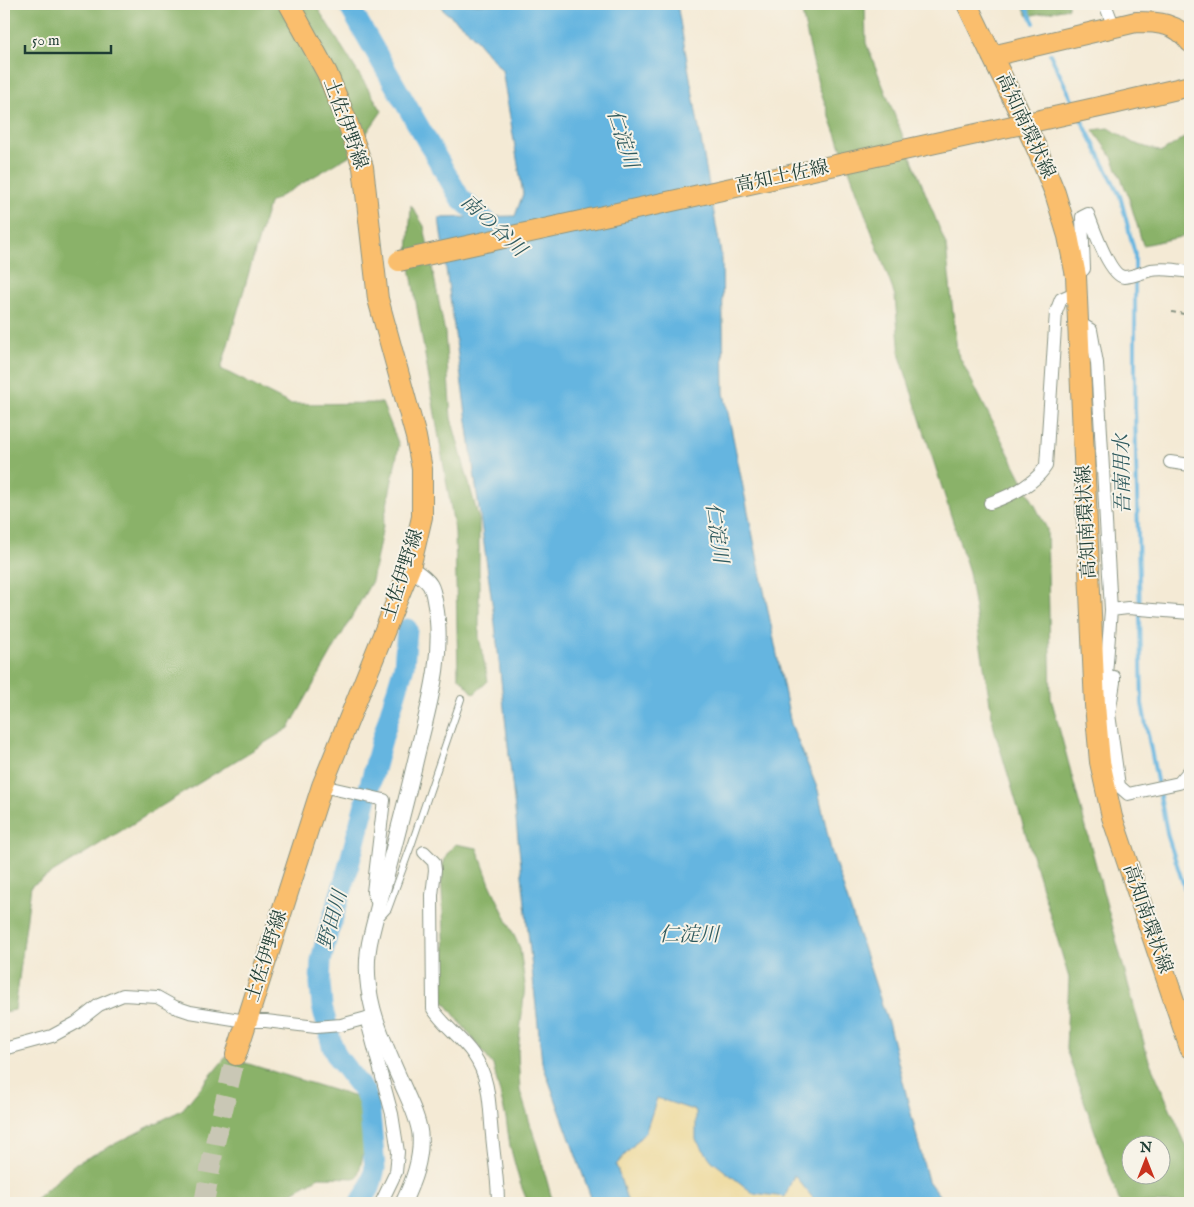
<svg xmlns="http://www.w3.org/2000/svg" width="1194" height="1207" viewBox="0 0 1194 1207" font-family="'IM FELL English','Noto Serif JP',serif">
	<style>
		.forest { fill: #8ab269; stroke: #54784e; fill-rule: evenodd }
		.sand { fill: #eeda9e; stroke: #868c69 }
		.water { fill: #65b5e0; stroke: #42798a }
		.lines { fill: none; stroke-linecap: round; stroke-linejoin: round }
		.stream { stroke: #65b5e0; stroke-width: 4 }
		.river { stroke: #65b5e0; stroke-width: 21 }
		.primary-tunnel { stroke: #c9c7b5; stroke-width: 20; stroke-dasharray: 20 10; stroke-linecap: butt }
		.service-casing { stroke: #8a9484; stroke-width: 8 }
		.minor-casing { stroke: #8a9484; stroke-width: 14 }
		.tertiary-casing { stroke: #8a9484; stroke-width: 17 }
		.primary-casing { stroke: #8a9484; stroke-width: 22 }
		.path { stroke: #8a9484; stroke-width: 2; stroke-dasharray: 4 4; stroke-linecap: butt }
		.service { stroke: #fff; stroke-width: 6 }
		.minor { stroke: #fff; stroke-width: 12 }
		.tertiary { stroke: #fff; stroke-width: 15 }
		.primary { stroke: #fabe6d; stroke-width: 20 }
		.primary-bridge-casing { stroke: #8a9484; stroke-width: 22; stroke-linecap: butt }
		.primary-bridge { stroke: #fabe6d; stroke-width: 20 }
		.labels { text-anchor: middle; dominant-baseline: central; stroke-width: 4; stroke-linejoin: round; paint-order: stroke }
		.street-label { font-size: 19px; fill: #1f3d34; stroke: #f7f3e8 }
		.water-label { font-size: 20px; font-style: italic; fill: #305b5f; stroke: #f7f3e8 }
	</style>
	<rect width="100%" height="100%" fill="#f7f3e8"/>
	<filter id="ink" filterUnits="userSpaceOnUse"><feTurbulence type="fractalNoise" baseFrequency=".02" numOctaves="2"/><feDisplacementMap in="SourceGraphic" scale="10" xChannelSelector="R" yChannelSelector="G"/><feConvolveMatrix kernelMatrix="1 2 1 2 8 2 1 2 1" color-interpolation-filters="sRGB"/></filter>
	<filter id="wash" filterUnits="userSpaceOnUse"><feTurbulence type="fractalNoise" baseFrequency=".0096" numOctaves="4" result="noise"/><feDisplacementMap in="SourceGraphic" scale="20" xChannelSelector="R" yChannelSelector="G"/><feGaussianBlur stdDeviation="1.12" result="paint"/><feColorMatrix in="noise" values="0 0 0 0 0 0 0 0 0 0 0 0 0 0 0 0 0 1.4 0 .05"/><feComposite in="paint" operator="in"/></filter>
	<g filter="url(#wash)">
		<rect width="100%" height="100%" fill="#f4ead5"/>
		<path class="forest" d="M4 4H315L382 111 352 154 269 203 221 369 290 404 382 403 399 445 372 581 289 728 31 886 15 1010 4 1012Z
			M800 4H865L866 43 946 245 957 352 1047 529 1051 698 1148 1058 1190 1154V1203H1120L1066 1049 1069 978 994 728 969 572 900 356 895 296 818 84ZM1132 1144H1162V1174H1132Z
			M1022 4H1068V8L1028 16Z
			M1109 128 1133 143 1162 152 1190 134V235L1143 245 1128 195 1112 157 1093 130Z
			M411 205 424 226 445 333 451 418 479 520V637L488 681 474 694 458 676 455 532 408 255Z
			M455 844 477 848 490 884 520 948 525 985 518 1052 520 1091 539 1152 553 1203H528L520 1183 510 1146 506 1118 493 1065 439 995 445 954 441 870 447 854Z
			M226 1057 362 1099 369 1134 357 1178 319 1177 273 1203H31L77 1163 182 1110Z"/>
		<path class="sand" d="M657 1097 696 1111 794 1174 817 1203H628L616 1165 646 1131Z"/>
		<path class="water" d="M442 4H677L722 259 724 393 791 724 818 790 831 850 889 1026 928 1181 945 1203H817L794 1175 785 1197 753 1193 712 1161 696 1140V1111L657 1098 646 1131 616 1165 628 1203H593L542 1062 495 624 439 218 515 216 523 194 502 70 467 29 443 10Z"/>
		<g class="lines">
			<path class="stream" d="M1025 4 1034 23
				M1050 54 1075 106
				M1080 117 1120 196 1135 254V410L1142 704 1168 837 1190 905"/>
			<path class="river" d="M348 4 460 198 503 236
				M360 1203 370 1188 375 1168 369 1103 365 1093 338 1058 332 1045 322 1006 320 983 321 961 327 936 346 876 381 743 404 666 407 629"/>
		</g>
	</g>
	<g filter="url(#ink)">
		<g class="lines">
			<path class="primary-tunnel" d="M204 1203 215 1143 236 1055"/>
			<defs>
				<path id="service" d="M379 919 388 909 411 846 461 699"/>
				<path id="minor" d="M1105 4 1114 27
					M1076 276 1084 269 1082 217 1088 214C1093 227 1110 276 1124 277 1133 277 1143 272 1151 270 1164 268 1177 270 1190 272
					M1078 322 1091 330 1097 363 1111 610 1105 688 1102 698 1096 704
					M1170 462 1190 465
					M990 503C1010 496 1034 485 1046 466L1056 312 1061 299 1077 292
					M1111 610 1128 608 1190 613
					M1114 677V682L1109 714 1119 786 1128 794 1179 783 1190 770
					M322 786 384 800 373 892 379 906
					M424 852 434 862 435 870 432 895 433 1009C444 1026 462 1038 473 1054 491 1079 489 1107 492 1135 494 1158 498 1180 498 1203
					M366 1018 392 1114 398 1152 396 1172 381 1203
					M4 1049 52 1036 76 1023 99 1005 123 995 157 997 175 1007 190 1012 246 1021H266L316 1027 341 1025 374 1016"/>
				<path id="tertiary" d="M403 1203C413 1182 422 1159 420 1134 418 1117 409 1100 402 1084 381 1037 358 989 371 936 385 879 401 823 414 767 426 714 446 657 435 603 434 597 433 590 430 585 425 577 417 573 410 568"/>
				<path id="primary" d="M967 4 1037 149 1055 193 1068 236 1076 276 1095 705 1100 762 1112 817 1190 1048
					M992 56 1136 22C1158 22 1177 23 1190 42
					M1113 104 1190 86
					M236 1055 322 786 410 568 422 517V469L416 437 378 299 363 167 347 121 327 73 289 4"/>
			</defs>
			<use href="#service" class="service-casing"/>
			<use href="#minor" class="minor-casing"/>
			<use href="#tertiary" class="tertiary-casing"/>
			<use href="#primary" class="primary-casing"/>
			<path class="path" d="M1172 312 1190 315"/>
			<use href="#service" class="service"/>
			<use href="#minor" class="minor"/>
			<use href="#tertiary" class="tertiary"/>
			<use href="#primary" class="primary"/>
			<defs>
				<path id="primary-bridge" d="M399 261 1113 104"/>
			</defs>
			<use href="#primary-bridge" class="primary-bridge-casing"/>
			<use href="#primary-bridge" class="primary-bridge"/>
		</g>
	</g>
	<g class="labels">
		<g class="street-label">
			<text transform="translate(345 124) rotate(70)">土佐伊野線</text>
			<text transform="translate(1025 126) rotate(65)">高知南環状線</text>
			<text transform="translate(782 177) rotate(-12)">高知土佐線</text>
			<text transform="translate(1087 522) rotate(-93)">高知南環状線</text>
			<text transform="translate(403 575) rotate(-72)">土佐伊野線</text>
			<text transform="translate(1147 919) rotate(71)">高知南環状線</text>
			<text transform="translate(267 956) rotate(-72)">土佐伊野線</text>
		</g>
		<g class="water-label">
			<text transform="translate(622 139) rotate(72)">仁淀川</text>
			<text transform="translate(493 226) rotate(43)">南の谷川</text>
			<text transform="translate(1123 474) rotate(-91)">吾南用水</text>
			<text transform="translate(716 533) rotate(82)">仁淀川</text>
			<text transform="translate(333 920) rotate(-74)">野田川</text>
			<text x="689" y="935">仁淀川</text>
		</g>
	</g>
	<rect width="1194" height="1207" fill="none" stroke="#f7f3e8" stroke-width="20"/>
	<g transform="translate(1146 1160)"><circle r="24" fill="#f7f3e8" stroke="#a1aaa0"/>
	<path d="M0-4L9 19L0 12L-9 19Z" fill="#c8321e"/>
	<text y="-8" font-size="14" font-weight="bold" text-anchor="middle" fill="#1f3d34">N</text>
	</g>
	<path d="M25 45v8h86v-8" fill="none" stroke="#1f3d34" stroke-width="2.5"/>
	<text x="32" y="45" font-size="15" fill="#1f3d34" stroke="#f7f3e8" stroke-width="4" paint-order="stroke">50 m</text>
</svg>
